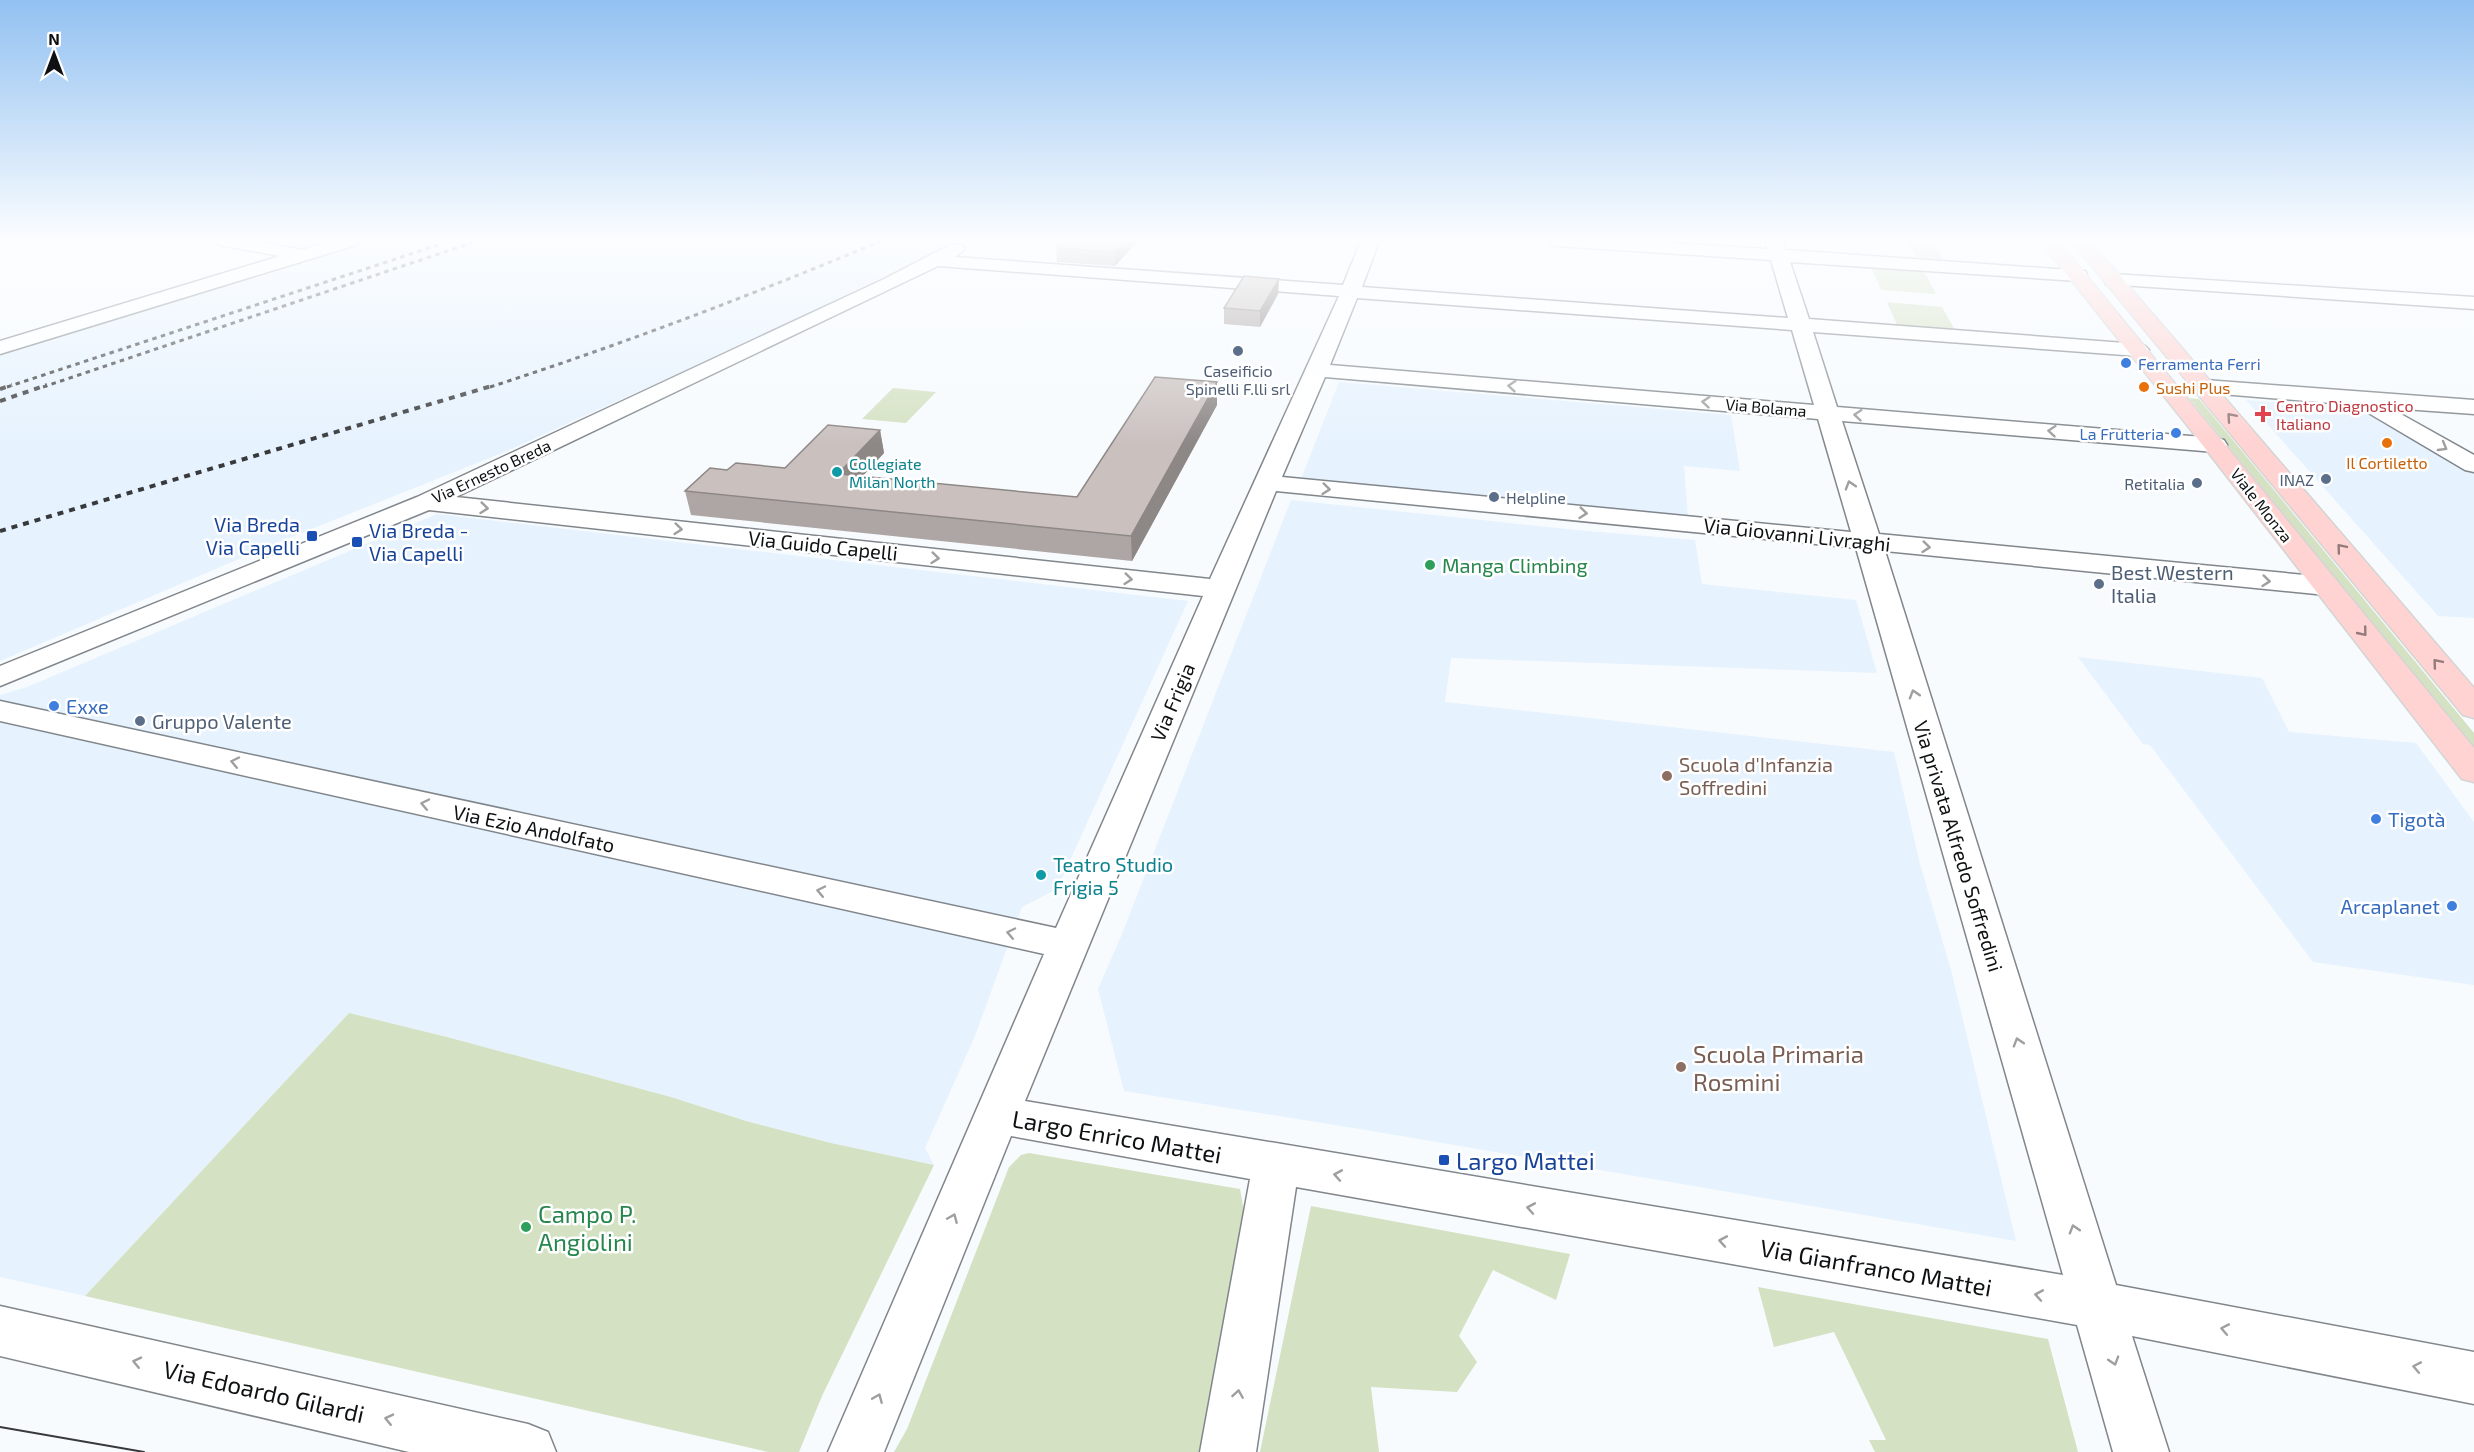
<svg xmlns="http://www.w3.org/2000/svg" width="2474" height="1452" viewBox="0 0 2474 1452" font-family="'Exo 2',sans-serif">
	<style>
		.built { fill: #e6f2fe }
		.green { fill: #d4e1c2 }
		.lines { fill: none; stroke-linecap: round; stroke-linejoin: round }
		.street-casing { stroke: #80868b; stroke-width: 3 }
		.primary-casing { stroke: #d4d4d4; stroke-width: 3 }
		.street { fill: #fff; fill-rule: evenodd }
		.primary { fill: #ffd3d2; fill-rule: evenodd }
		.tram { stroke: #37393b; stroke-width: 2 }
		.rail-far1 { stroke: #37393b; stroke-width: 3; stroke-dasharray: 4.5 4.5; stroke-linecap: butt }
		.rail { stroke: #37393b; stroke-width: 4; stroke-dasharray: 6 6; stroke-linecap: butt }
		.wall { fill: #aea6a4 }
		.shaded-wall { fill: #8d8786 }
		.building { fill: #cac1bf; stroke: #8d8786; stroke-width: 1.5 }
		.oneway { stroke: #9f9fa0 }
		.oneway2 { stroke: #937b7c }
		.service-dot { fill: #5c6f8a; stroke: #fff; stroke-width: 2 }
		.shop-dot { fill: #3f7fe0; stroke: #fff; stroke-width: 2 }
		.food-dot { fill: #e8710a; stroke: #fff; stroke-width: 2 }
		.health-dot { fill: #e0444e; stroke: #fff; stroke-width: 2 }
		.culture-dot { fill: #0f9aa8; stroke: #fff; stroke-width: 2 }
		.transit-dot { fill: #1a4fb4; stroke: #fff; stroke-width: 2 }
		.leisure-dot { fill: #2e9e5b; stroke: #fff; stroke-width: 2 }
		.education-dot { fill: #8d6e63; stroke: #fff; stroke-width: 2 }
		.labels { text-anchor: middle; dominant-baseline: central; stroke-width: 5; stroke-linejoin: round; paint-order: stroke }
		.far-shop-label { font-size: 16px; fill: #366cbe; stroke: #fff; text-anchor: start }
		.far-service-label { font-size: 16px; fill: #4e5e75; stroke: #fff; text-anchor: end }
		.far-food-label { font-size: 16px; fill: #c56008; stroke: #fff; text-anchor: start }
		.far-health-label { font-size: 16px; fill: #be3a42; stroke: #fff; text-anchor: start }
		.far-street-label { font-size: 16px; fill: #0e1012; stroke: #fff }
		.far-culture-label { font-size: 16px; fill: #0d838f; stroke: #fff; text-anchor: start }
		.transit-label { font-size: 20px; fill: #164399; stroke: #fff; text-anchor: end }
		.street-label { font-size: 20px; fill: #0e1012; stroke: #fff }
		.leisure-label { font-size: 20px; fill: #27864d; stroke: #fff; text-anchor: start }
		.service-label { font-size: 20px; fill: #4e5e75; stroke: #fff; text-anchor: start }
		.shop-label { font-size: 20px; fill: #366cbe; stroke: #fff; text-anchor: start }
		.education-label { font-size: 20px; fill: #785e54; stroke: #fff; text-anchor: start }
		.culture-label { font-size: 20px; fill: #0d838f; stroke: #fff; text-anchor: start }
		.near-education-label { font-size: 24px; fill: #785e54; stroke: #fff; text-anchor: start }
		.near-street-label { font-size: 24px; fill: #0e1012; stroke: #fff }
		.near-transit-label { font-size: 24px; fill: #164399; stroke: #fff; text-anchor: start }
		.near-leisure-label { font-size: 24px; fill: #27864d; stroke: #fff; text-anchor: start }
	</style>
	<rect width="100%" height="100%" fill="#f7fbfe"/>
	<path class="built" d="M198 241H955L926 261 507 451 279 542 0 661V355L308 259Z
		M1339 382 1731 415 1740 471 1684 466 1688 517 1301 479Z
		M2246 400 2357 408 2474 472V618L2438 616Z
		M1291 500 1576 530 1695 540 1702 584 1856 600 1877 673 1451 658 1445 702 1894 752 1920 864 1951 970 2016 1241 1378 1132 1124 1091 1098 989 1122 934Z
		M437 514 1188 601 1057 889 1022 907 975 1036 925 1148 934 1165 831 1143 746 1121 671 1097 447 1037 349 1013 85 1296 0 1277V695L27 687Z
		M2078 657 2262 678 2289 732 2416 743 2474 822V985L2313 962 2150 745 2143 744Z"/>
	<path class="green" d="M1906 241H1932L1943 259 1915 257Z
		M1871 267 1924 271 1936 294 1881 290Z
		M1887 302 1942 307 1955 330 1897 325Z
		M893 388 936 392 906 423 862 419Z
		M2189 398 2199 399 2474 733V748Z
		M349 1013 447 1037 671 1097 746 1121 831 1143 934 1165 822 1396 799 1452H768L85 1296Z
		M1029 1153 1240 1189 1256 1281 1220 1452H894L907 1429 1009 1167 1021 1155Z
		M1311 1206 1570 1254 1556 1300 1493 1270 1459 1336 1477 1362 1457 1392 1371 1387 1379 1452H1260Z
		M1758 1287 2048 1339 2078 1452H1875L1869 1440H1886L1834 1332 1774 1347Z"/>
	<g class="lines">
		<defs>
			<path id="street" d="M216 241H255L302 250 331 241H359L356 245 0 354V341L280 256 225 246 219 245Z
				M1361 241H1379L1362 287 1788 318 1771 260 1557 246 1551 245 1548 241H1639L1768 249 1765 241H1783L1786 250 2085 271 2087 275 2085 279 2078 281 1790 262 1809 319 2138 344 2145 346 2149 350 2145 354 2138 356 1813 332 1837 407 2215 438 2224 440 2227 445 2224 450 2215 452 1842 421 1879 534 2326 577 2336 580 2340 586 2336 592 2326 595 1885 551 2116 1285 2474 1352V1404L2132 1336 2169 1452H2113L2077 1325 1296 1187 1256 1452H1200L1250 1179 1011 1136 884 1452H828L1044 954 0 721V701L1056 928 1203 596 429 510 0 686V666L417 497 882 280 950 245H962L965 249 955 257 1343 285ZM938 266 1339 296 1210 579 456 497ZM1357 298 1792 330 1814 405 1330 365ZM1325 377 1818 419 1851 532 1282 477ZM1276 491 1856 548 2063 1275 1025 1101Z
				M2113 274 2474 297V309L2106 284 2104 280 2106 276Z
				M2205 380 2474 400V414L2390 408 2474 455V472L2465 470 2355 405 2197 392 2194 387 2197 382Z
				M0 1306 528 1424 548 1432 556 1452H409L0 1356Z"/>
			<path id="primary" d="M2040 241H2058L2474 748V782L2462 779 2187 425Z
				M2071 241H2090L2474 688V718L2463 715Z"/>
		</defs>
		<use href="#street" class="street-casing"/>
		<use href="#primary" class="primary-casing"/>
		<use href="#street" class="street"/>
		<use href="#primary" class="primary"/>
		<path class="tram" d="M0 1427 144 1452"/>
		<path class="rail-far1" d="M7 387 438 245
			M43 387 477 241
			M490 387C623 344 752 295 881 241"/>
		<path class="rail" d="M0 389 12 385
			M0 401 47 385
			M0 531 495 385"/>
	</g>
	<path class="wall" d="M1063 241H1137V242L1115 266 1057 262 1056 248Z
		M1279 279 1278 294 1260 327 1224 324V308Z
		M1217 405 1132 561 691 515 685 491 727 470 785 468 880 430 884 453 863 476 1077 497Z"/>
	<path class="shaded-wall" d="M1124 241H1137V242L1115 266V252Z
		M1279 279 1278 294 1260 327V311Z
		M1217 382V405L1132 561 1131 536Z
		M880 430 884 453 843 497 838 474Z"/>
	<path class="building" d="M1063 241H1124L1115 252 1056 248Z
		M1244 276 1279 279 1260 311 1224 308Z
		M1155 377 1217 382 1131 536 685 491 710 468 727 470 736 463 785 468 828 425 880 430 838 474 1077 497Z"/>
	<defs><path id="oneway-chevron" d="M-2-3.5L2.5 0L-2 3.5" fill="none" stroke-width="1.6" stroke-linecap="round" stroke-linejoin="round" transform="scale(1.5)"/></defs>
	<g class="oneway">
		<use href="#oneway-chevron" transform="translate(1512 386) rotate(-175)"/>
		<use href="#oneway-chevron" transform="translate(1706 402) rotate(-175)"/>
		<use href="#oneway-chevron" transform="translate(1858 415) rotate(-175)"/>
		<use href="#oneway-chevron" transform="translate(2052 431) rotate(-175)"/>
		<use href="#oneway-chevron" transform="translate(2443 447) rotate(30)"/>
		<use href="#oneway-chevron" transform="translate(1850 485) rotate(-107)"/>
		<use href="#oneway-chevron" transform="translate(1326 489) rotate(6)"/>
		<use href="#oneway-chevron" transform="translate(484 508) rotate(6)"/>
		<use href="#oneway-chevron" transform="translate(1583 513) rotate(6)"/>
		<use href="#oneway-chevron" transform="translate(678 529) rotate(6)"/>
		<use href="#oneway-chevron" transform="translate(1926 547) rotate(6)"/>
		<use href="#oneway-chevron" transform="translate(935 558) rotate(6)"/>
		<use href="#oneway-chevron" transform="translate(1128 579) rotate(6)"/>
		<use href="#oneway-chevron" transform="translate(2266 581) rotate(6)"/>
		<use href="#oneway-chevron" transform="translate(1914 694) rotate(-107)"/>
		<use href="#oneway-chevron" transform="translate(235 762) rotate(-168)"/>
		<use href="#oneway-chevron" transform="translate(425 804) rotate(-168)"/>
		<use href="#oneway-chevron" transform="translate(821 891) rotate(-168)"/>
		<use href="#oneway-chevron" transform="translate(1011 933) rotate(-168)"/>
		<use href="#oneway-chevron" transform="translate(2018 1042) rotate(-107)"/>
		<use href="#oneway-chevron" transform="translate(1338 1175) rotate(-170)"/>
		<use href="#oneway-chevron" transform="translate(1531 1208) rotate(-170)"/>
		<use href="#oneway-chevron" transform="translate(953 1218) rotate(-67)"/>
		<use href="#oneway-chevron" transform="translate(2074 1229) rotate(-107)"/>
		<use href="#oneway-chevron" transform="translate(1723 1241) rotate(-170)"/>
		<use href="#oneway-chevron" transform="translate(2039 1295) rotate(-170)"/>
		<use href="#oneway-chevron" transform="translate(2225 1329) rotate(-169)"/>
		<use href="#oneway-chevron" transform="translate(2114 1361) rotate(73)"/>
		<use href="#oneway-chevron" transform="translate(137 1362) rotate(-167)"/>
		<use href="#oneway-chevron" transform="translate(2417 1367) rotate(-169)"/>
		<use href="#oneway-chevron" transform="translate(1238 1394) rotate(-81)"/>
		<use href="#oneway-chevron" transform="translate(878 1398) rotate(-67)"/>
		<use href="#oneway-chevron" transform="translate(389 1419) rotate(-167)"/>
	</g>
	<g class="oneway2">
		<use href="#oneway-chevron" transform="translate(2231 417) rotate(-131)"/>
		<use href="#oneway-chevron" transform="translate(2341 548) rotate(-130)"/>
		<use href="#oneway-chevron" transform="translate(2363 632) rotate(51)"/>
		<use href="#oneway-chevron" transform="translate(2437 663) rotate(-130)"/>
	</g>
	<linearGradient id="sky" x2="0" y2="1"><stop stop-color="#92c1f1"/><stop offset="0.54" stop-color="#fbfdff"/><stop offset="1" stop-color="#fbfdff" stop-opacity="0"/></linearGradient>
	<rect width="2474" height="444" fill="url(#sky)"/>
	<g class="service-dot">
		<circle cx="1238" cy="351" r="6"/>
		<circle cx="2326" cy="479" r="6"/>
		<circle cx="2197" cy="483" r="6"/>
		<circle cx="1494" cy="497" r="6"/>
		<circle cx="2099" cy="584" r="6"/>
		<circle cx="140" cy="721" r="6"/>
	</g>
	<g class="shop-dot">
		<circle cx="2126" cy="363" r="6"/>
		<circle cx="2176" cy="433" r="6"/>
		<circle cx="54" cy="706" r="6"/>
		<circle cx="2376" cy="819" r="6"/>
		<circle cx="2452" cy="906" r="6"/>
	</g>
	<g class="food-dot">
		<circle cx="2144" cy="387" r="6"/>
		<circle cx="2387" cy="443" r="6"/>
	</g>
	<path class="health-dot" d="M2260 405h6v6h6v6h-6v6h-6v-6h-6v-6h6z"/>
	<g class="culture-dot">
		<circle cx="837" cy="472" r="6"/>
		<circle cx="1041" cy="875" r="6"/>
	</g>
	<g class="transit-dot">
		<rect x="306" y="530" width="12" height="12" rx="3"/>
		<rect x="351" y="536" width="12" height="12" rx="3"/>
		<rect x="1438" y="1154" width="12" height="12" rx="3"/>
	</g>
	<g class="leisure-dot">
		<circle cx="1430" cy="565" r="6"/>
		<circle cx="526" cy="1227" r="6"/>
	</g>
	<g class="education-dot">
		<circle cx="1667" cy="776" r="6"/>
		<circle cx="1681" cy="1067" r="6"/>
	</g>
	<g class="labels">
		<g class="far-shop-label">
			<text x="2138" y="363">Ferramenta Ferri</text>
			<text x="2164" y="433" text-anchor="end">La Frutteria</text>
		</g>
		<g class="far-service-label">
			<text x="1238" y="370" text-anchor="middle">Caseificio<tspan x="1238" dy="18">Spinelli F.lli srl</tspan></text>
			<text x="2314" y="479">INAZ</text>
			<text x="2185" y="483">Retitalia</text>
			<text x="1506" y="497" text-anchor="start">Helpline</text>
		</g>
		<g class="far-food-label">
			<text x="2156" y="387">Sushi Plus</text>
			<text x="2387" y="462" text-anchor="middle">Il Cortiletto</text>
		</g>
		<g class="far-health-label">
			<text x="2276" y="405">Centro Diagnostico<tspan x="2276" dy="18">Italiano</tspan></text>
		</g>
		<g class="far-street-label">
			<text transform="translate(1766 407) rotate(5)">Via Bolama</text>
			<text transform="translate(491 471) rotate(-25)">Via Ernesto Breda</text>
			<text transform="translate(2262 505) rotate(52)">Viale Monza</text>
		</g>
		<g class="far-culture-label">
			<text x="849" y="463">Collegiate<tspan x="849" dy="18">Milan North</tspan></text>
		</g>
		<g class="transit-label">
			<text x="300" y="524">Via Breda<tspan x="300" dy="23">Via Capelli</tspan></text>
			<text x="369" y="530" text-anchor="start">Via Breda -<tspan x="369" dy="23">Via Capelli</tspan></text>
		</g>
		<g class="street-label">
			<text transform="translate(1797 534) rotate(6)">Via Giovanni Livraghi</text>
			<text transform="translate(823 545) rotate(6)">Via Guido Capelli</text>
			<text transform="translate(1172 702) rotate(-67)">Via Frigia</text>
			<text transform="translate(534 828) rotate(12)">Via Ezio Andolfato</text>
			<text transform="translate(1959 846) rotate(73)">Via privata Alfredo Soffredini</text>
		</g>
		<g class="leisure-label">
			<text x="1442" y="565">Manga Climbing</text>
		</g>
		<g class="service-label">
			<text x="2111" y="572">Best Western<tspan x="2111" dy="23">Italia</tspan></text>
			<text x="152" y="721">Gruppo Valente</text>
		</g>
		<g class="shop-label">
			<text x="66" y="706">Exxe</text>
			<text x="2388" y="819">Tigotà</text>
			<text x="2440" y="906" text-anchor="end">Arcaplanet</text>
		</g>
		<g class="education-label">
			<text x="1679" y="764">Scuola d'Infanzia<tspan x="1679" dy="23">Soffredini</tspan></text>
		</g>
		<g class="culture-label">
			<text x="1053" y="864">Teatro Studio<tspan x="1053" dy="23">Frigia 5</tspan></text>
		</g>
		<g class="near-education-label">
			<text x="1693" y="1053">Scuola Primaria<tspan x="1693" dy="28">Rosmini</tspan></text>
		</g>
		<g class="near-street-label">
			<text transform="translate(1117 1136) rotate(10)">Largo Enrico Mattei</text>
			<text transform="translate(1876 1267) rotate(10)">Via Gianfranco Mattei</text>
			<text transform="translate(264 1391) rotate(13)">Via Edoardo Gilardi</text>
		</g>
		<g class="near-transit-label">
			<text x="1456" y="1160">Largo Mattei</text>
		</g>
		<g class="near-leisure-label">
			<text x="538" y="1213">Campo P.<tspan x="538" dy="28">Angiolini</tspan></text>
		</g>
	</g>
	<g transform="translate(54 54)" stroke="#ffffff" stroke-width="4.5" paint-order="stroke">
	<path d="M0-4.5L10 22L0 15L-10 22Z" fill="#0e1012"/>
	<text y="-9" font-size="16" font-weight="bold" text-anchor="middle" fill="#0e1012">N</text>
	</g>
</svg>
